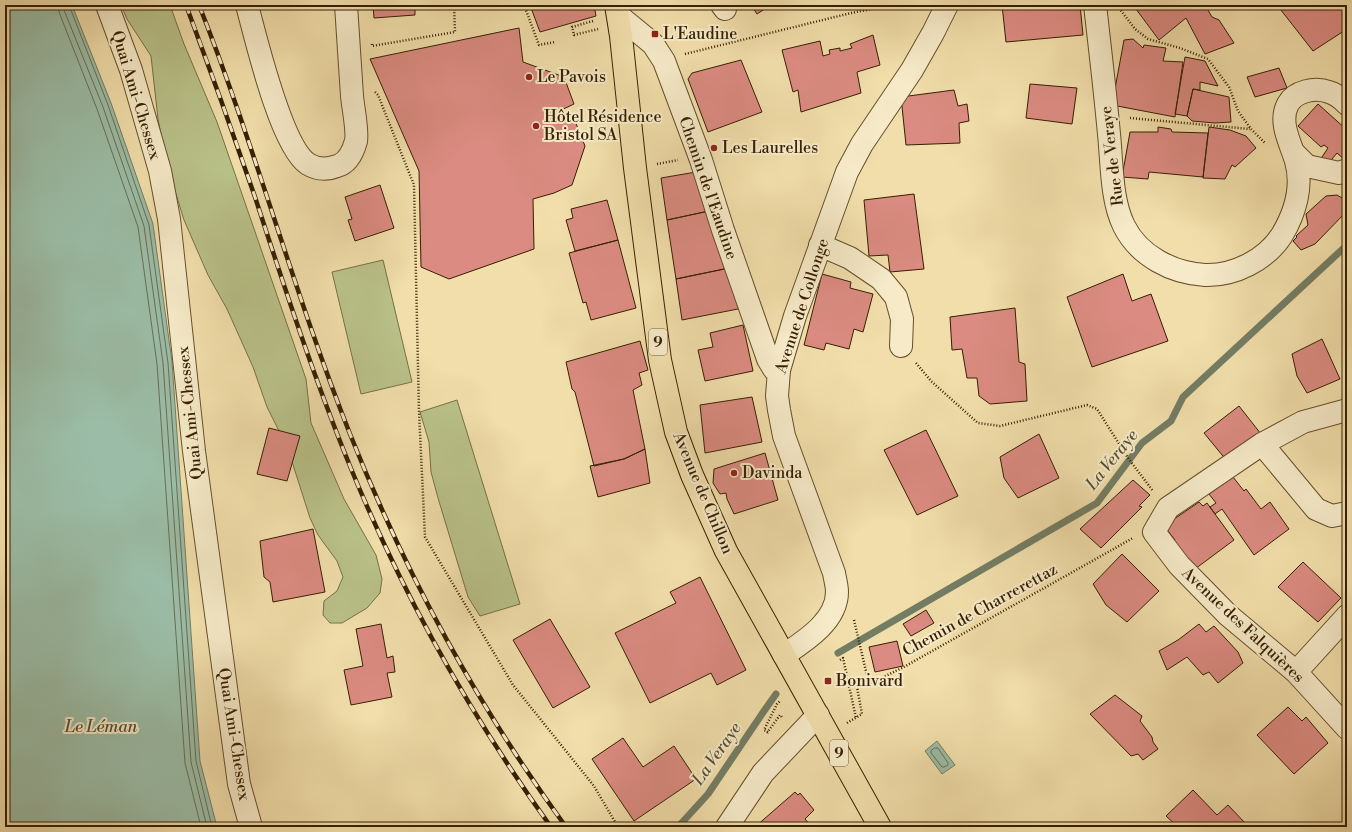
<svg xmlns="http://www.w3.org/2000/svg" width="1352" height="832" viewBox="0 0 1352 832" font-family="'Libre Bodoni',serif">
	<style>
		.green { fill: #b9c189; stroke: #787045 }
		.water { fill: #9bbca6; stroke: #737d64 }
		.lines { fill: none; stroke-linecap: round; stroke-linejoin: round }
		.shore { stroke: #686e54; stroke-width: 1 }
		.stream { stroke: #737d64; stroke-width: 7 }
		.building { fill: #db8b81; stroke: #361f01 }
		.minor-casing { stroke: #654f2b; stroke-width: 24 }
		.major-casing { stroke: #361f01; stroke-width: 24 }
		.path { stroke: #361f01; stroke-width: 2.5; stroke-dasharray: 1 2; stroke-linecap: butt }
		.minor { stroke: #f6eac8; stroke-width: 22 }
		.major { stroke: #f1deaa; stroke-width: 22 }
		.rail-casing { stroke: #361f01; stroke-width: 4.5 }
		.rail { stroke: #f6eac8; stroke-width: 3; stroke-dasharray: 9; stroke-linecap: butt }
		.poi-dot { fill: #8f2418; stroke: #f6eac8; stroke-width: 1.5 }
		.labels { text-anchor: middle; dominant-baseline: central; stroke-width: 4; stroke-linejoin: round; paint-order: stroke }
		.shield { fill: #f6eac8; stroke: #705c3d; stroke-width: 1 }
		.shield-label { font-size: 15px; font-weight: bold; fill: #361f01 }
		.poi-label { font-size: 16px; fill: #361f01; stroke: #f6eac8; text-anchor: start }
		.street-label { font-size: 16px; fill: #361f01; stroke: #f6eac8 }
		.water-label { font-size: 17px; font-style: italic; fill: #544e33; stroke: #f6eac8 }
	</style>
	<rect width="100%" height="100%" fill="#f1deaa"/>
	<filter id="stains"><feTurbulence type="fractalNoise" baseFrequency=".005" numOctaves="4"/><feColorMatrix values="0 0 0 0 .2 0 0 0 0 .09 0 0 0 0 .02 0 0 0 .5 -.17"/></filter>
	<radialGradient id="worn" r=".72"><stop offset=".6" stop-color="#630" stop-opacity="0"/><stop offset="1" stop-color="#630" stop-opacity=".3"/></radialGradient>
	<path class="green" d="M121 5H170L184 44 217 122 306 379 311 423 344 499 376 555 382 579 380 593 367 608 342 623H330L323 615 324 601 337 591 343 577 337 561 318 535 310 518 288 449 267 407 253 367 227 309 208 275 184 220 167 165 158 119 151 56 127 19Z
		M383 260 412 382 361 394 332 272Z
		M457 400 520 604 480 616 468 597 438 498 431 472 429 442 420 412Z"/>
	<path class="water" d="M5 5H72L111 103 153 224 172 362 200 761 217 827H5Z
		M937 741 955 765 942 774 925 751Z"/>
	<g class="lines">
		<path class="shore" d="M58 5 59 12 97 109 138 227 157 364 185 763 201 827
			M64 5V10L103 107 144 226 163 363 191 762 207 827
			M69 5 108 105 149 225 168 363 196 761 212 827
			M935 748H938L948 763V765L944 767H942L931 753V751Z"/>
		<path class="stream" d="M838 653 1097 503 1142 443 1171 421 1183 397 1347 245
			M678 827 708 794 764 711 776 694"/>
	</g>
	<path class="building" d="M373 5H415V15L374 18Z
		M530 5H594L596 16 540 32Z
		M751 5H771L757 14Z
		M1002 5H1080L1083 35 1006 42Z
		M1133 5H1205L1212 17 1219 20 1234 43 1205 54 1186 18 1159 40Z
		M1277 5H1346L1347 29 1313 51Z
		M519 28 523 62 564 77 574 104 557 112 560 121 573 116 585 146 572 185 554 193 533 199 534 249 449 279 421 267 419 171 370 59Z
		M873 35 880 65 857 72 861 93 801 112 798 90 793 92 782 50 820 41 823 56 830 54 829 50 840 48V51L852 48 850 44Z
		M1133 39 1143 48 1144 45 1166 48 1163 61 1183 62 1175 117 1112 105 1124 40Z
		M1185 57 1205 61 1218 86 1200 82V90L1193 89 1187 116 1175 114Z
		M741 60 762 112 708 132 688 79 692 73Z
		M1279 68 1287 88 1255 97 1247 77Z
		M1030 84 1077 88 1072 124 1026 118Z
		M1193 89 1229 97 1231 122 1215 123 1192 121 1187 116Z
		M954 90 958 106 967 104 969 121 959 123 960 143 906 145 901 97Z
		M1318 104 1347 130V162L1337 153 1327 165 1318 163 1328 148 1324 145 1321 147 1298 126Z
		M1158 127 1171 129 1172 132 1208 133 1203 177 1149 172 1148 179 1122 177 1130 132H1158Z
		M1209 127 1230 130 1246 136 1256 148 1235 167 1232 165 1225 179 1203 178Z
		M696 172 709 211 667 220 661 178Z
		M380 185 394 228 355 241 348 220 352 219 345 197Z
		M1347 193V211L1315 244 1301 250 1293 241 1297 237 1296 236 1308 225 1306 214 1326 196 1337 195 1342 198Z
		M914 194 924 269 890 272 888 255 869 256 864 200Z
		M607 200 618 240 575 251 566 220 573 218 571 209Z
		M709 211 729 268 676 279 667 220Z
		M618 240 636 308 591 320 586 302 583 303 569 253Z
		M729 268 743 308 682 320 676 279Z
		M822 274 851 282 850 288 873 294 863 332 854 329 849 349 826 343 824 350 804 345Z
		M1123 274 1132 301 1151 294 1168 341 1092 367 1067 297Z
		M1015 308 1019 362 1025 364 1027 401 990 404 979 396 977 378H967L962 349 952 350 950 317Z
		M743 325 753 371 705 381 698 350 713 347 710 333Z
		M1322 339 1340 379 1307 393 1297 376 1292 354Z
		M640 341 648 370 639 373 642 385 633 390 645 449 624 459 594 466 575 392 572 389 566 362Z
		M752 397 762 442 705 453 700 405Z
		M1239 406 1261 434 1227 461 1204 433Z
		M269 428 300 436 287 481 257 474Z
		M926 430 958 496 917 515 884 450Z
		M1039 434 1059 478 1018 498 1004 478 1000 457Z
		M645 449 650 483 598 497 590 466 624 459Z
		M765 453 778 500 734 514 727 499 726 493 720 494 713 483 714 469Z
		M1233 477 1244 491 1246 489 1261 509 1270 502 1289 529 1254 555 1222 509 1215 514 1210 507 1216 503 1209 494Z
		M1133 480 1150 495 1139 506 1142 507 1101 548 1080 529Z
		M1199 502 1203 506 1207 503 1234 540 1195 569 1171 543 1175 540 1164 526Z
		M313 529 325 592 273 602 270 582 264 577 260 541Z
		M1122 554 1159 591 1127 622 1106 605 1093 584Z
		M1303 562 1341 598 1318 622 1278 587Z
		M700 577 746 670 717 685 711 673 650 703 615 633 676 603 670 592Z
		M926 610 934 623 911 636 903 624Z
		M550 619 590 687 553 708 513 640Z
		M381 624 387 658 393 656 395 672 387 673 392 697 351 705 344 670 363 666 356 629Z
		M1199 624 1206 632 1214 626 1238 652 1243 663 1218 683 1209 672 1203 675 1187 657 1167 670 1159 651 1178 640Z
		M897 641 903 666 875 672 869 647Z
		M1115 695 1142 716 1140 721 1152 737 1153 742 1158 749 1143 760 1138 754 1131 756 1090 714Z
		M1288 707 1302 721 1306 717 1328 743 1294 774 1257 735Z
		M623 738 643 767 674 746 696 779 634 821 592 759Z
		M1193 790 1217 815 1228 805 1246 824 1243 827H1178L1166 816Z
		M795 792 798 795 800 793 814 810 805 819 812 827H755Z
		M1347 819V827H1339Z"/>
	<g class="lines">
		<defs>
			<path id="minor" d="M107 5 131 70 160 171 169 219 194 451 239 784 251 827
				M247 5C256 39 281 146 308 164 318 170 327 170 337 166 348 163 353 152 356 141 358 130 353 108 352 96 350 65 348 35 346 5
				M722 5 725 9
				M1095 5C1100 48 1105 91 1109 134 1112 163 1111 200 1124 226 1139 256 1172 273 1205 275 1234 276 1266 260 1282 235 1295 213 1303 186 1296 161 1291 144 1278 122 1288 104 1295 91 1315 87 1329 92 1336 94 1342 99 1347 104
				M619 16 653 44 664 61 701 160 723 230 768 359 774 369 779 372
				M1293 152 1307 166 1339 173 1347 170
				M820 245 850 258 881 279 896 297 902 319 901 346
				M1347 410 1303 422 1262 444 1168 508 1154 532 1179 565 1228 615 1296 672 1347 728
				M1262 444 1316 509 1332 516 1347 513
				M784 655C805 641 837 621 837 592 837 586 835 579 834 573L784 436 779 410 777 396 779 370 795 316 847 172 862 144 912 70 933 33 947 5
				M1296 672 1347 616
				M727 827 763 773 818 715"/>
			<path id="major" d="M616 5 621 36 635 168 660 360 676 432 692 475 726 551 880 827"/>
		</defs>
		<use href="#minor" class="minor-casing"/>
		<use href="#major" class="major-casing"/>
		<path class="path" d="M524 5 539 45 555 42
			M1119 8 1135 29 1148 39 1180 48 1208 59 1229 87 1238 111 1251 129 1265 143
			M593 21 572 27 574 35 598 29
			M372 44V46L455 32 454 5
			M685 54 851 13 893 5
			M375 92 378 95 414 185 419 412 425 537 513 685 594 786 618 827
			M1130 118 1250 129
			M657 164 678 160
			M916 363 931 381 978 423 1000 426 1087 405 1097 409 1128 458 1153 491
			M854 620 869 684
			M840 660 843 658 856 718
			M847 723 862 714 857 687 869 684 902 668 1133 538
			M768 732 764 730 777 704 780 701
			M767 733 780 715 783 718"/>
		<use href="#minor" class="minor"/>
		<use href="#major" class="major"/>
		<defs>
			<path id="rail" d="M186 5C210 69 233 133 255 197 285 289 315 381 352 471 404 597 471 716 551 827
				M199 5C255 146 294 293 350 434 407 577 476 703 566 827"/>
		</defs>
		<use href="#rail" class="rail-casing"/>
		<use href="#rail" class="rail"/>
	</g>
	<g class="poi-dot">
		<rect x="651" y="30" width="8" height="8" rx="2"/>
		<circle cx="529" cy="77" r="4"/>
		<circle cx="536" cy="126" r="4"/>
		<circle cx="714" cy="148" r="4"/>
		<circle cx="734" cy="473" r="4"/>
		<rect x="824" y="677" width="8" height="8" rx="2"/>
	</g>
	<g class="labels">
		<g class="shield">
			<rect x="649" y="329" width="18" height="26" rx="3"/>
			<rect x="830" y="740" width="18" height="26" rx="3"/>
		</g>
		<g class="shield-label">
			<text x="658" y="342">9</text>
			<text x="839" y="753">9</text>
		</g>
		<g class="poi-label">
			<text x="663" y="34">L'Eaudine</text>
			<text x="537" y="77">Le Pavois</text>
			<text x="544" y="117">Hôtel Résidence<tspan x="544" dy="18">Bristol SA</tspan></text>
			<text x="722" y="148">Les Laurelles</text>
			<text x="742" y="473">Davinda</text>
			<text x="836" y="681">Bonivard</text>
		</g>
		<g class="street-label">
			<text transform="translate(136 95) rotate(73)">Quai Ami-Chessex</text>
			<text transform="translate(1112 156) rotate(-97)">Rue de Veraye</text>
			<text transform="translate(708 188) rotate(71)">Chemin de l'Eaudine</text>
			<text transform="translate(802 306) rotate(-72)">Avenue de Collonge</text>
			<text transform="translate(190 413) rotate(-96)">Quai Ami-Chessex</text>
			<text transform="translate(703 493) rotate(67)">Avenue de Chillon</text>
			<text transform="translate(980 610) rotate(-29)">Chemin de Charrerettaz</text>
			<text transform="translate(1243 625) rotate(43)">Avenue des Falquières</text>
			<text transform="translate(234 734) rotate(81)">Quai Ami-Chessex</text>
		</g>
		<g class="water-label">
			<text transform="translate(1112 460) rotate(-51)">La Veraye</text>
			<text x="101" y="727">Le Léman</text>
			<text transform="translate(717 754) rotate(-55)">La Veraye</text>
		</g>
	</g>
	<rect width="1352" height="832" fill="none" stroke="#f1deaa" stroke-width="20"/>
	<rect x="6" y="6" width="1340" height="820" fill="none" stroke="#361f01" stroke-width="2"/>
	<rect x="10" y="10" width="1332" height="812" fill="none" stroke="#361f01"/>
	<rect width="100%" height="100%" filter="url(#stains)"/>
	<rect width="100%" height="100%" fill="url(#worn)"/>
</svg>
